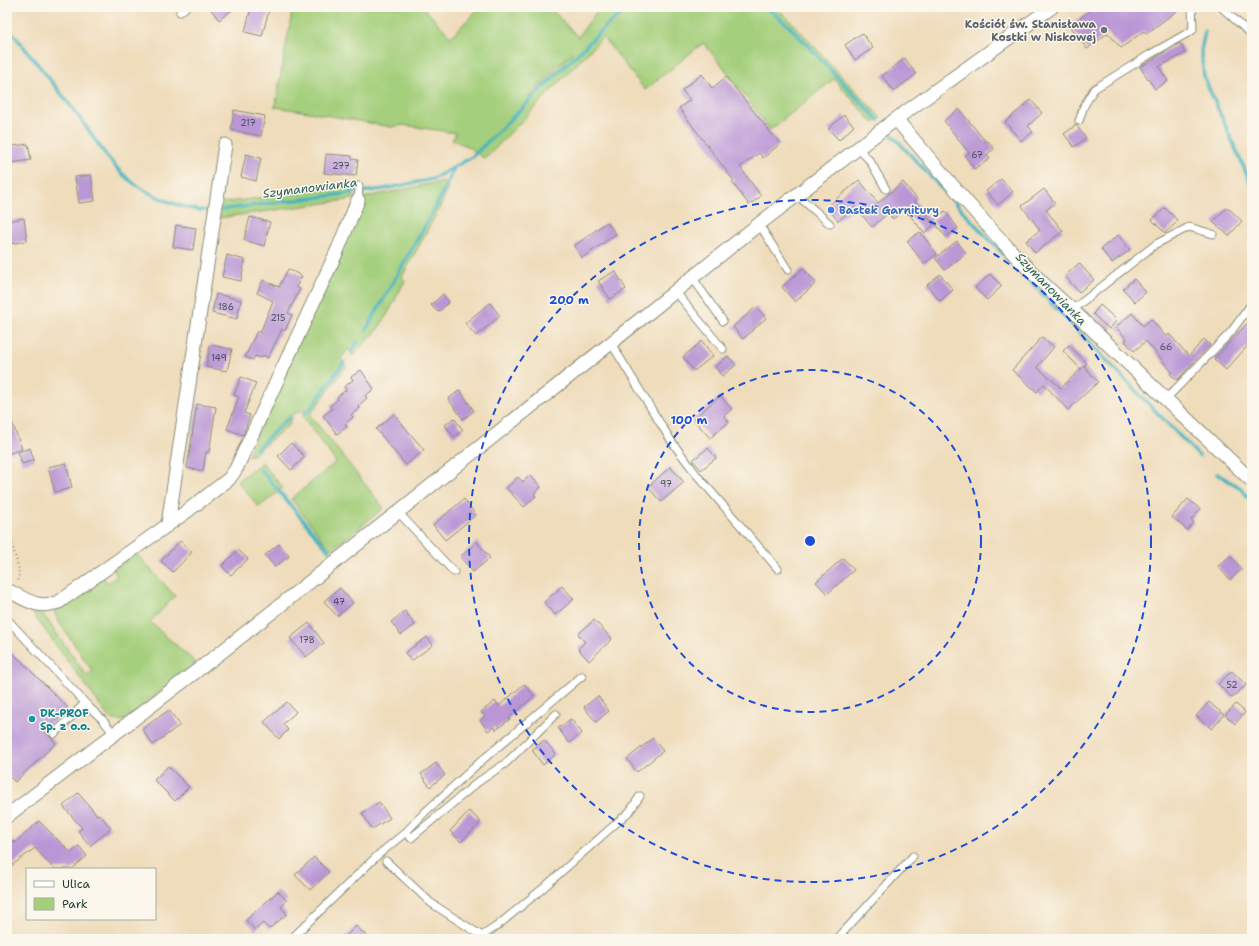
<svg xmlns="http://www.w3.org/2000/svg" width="1259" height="946" viewBox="0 0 1259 946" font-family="'Shantell Sans',sans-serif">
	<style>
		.green { fill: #a4cf7b; stroke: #628658; fill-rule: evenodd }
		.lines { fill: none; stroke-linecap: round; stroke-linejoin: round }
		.stream { stroke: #45b4be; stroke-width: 3.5 }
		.building { fill: #ba96d6 }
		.service-casing { stroke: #878c78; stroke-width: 9 }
		.minor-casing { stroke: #878c78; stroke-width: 15 }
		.path { stroke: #878c78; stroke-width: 2; stroke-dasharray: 1 3; stroke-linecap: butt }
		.service { stroke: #fff; stroke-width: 7 }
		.minor { stroke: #fff; stroke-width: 13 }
		.ring { fill: none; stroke: #1d4ed8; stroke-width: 2; stroke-dasharray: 7 5 }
		.worship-dot { fill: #6b7280; stroke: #fbf7ec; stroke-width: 1.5 }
		.shop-dot { fill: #3f7fe0; stroke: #fbf7ec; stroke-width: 1.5 }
		.culture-dot { fill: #0f9aa8; stroke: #fbf7ec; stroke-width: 1.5 }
		.labels { text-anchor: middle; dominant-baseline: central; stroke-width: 3; stroke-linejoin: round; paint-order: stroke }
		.number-label { font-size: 9px; fill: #46535c }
		.worship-label { font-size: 11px; font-weight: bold; fill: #5b616d; stroke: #fbf7ec; text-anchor: end }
		.shop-label { font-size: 11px; font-weight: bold; fill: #366cbe; stroke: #fbf7ec; text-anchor: start }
		.culture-label { font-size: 11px; font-weight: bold; fill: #0d838f; stroke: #fbf7ec; text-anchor: start }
		.water-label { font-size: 12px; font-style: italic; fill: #2a615d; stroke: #fbf7ec }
		.centre { fill: #1d4ed8; stroke: #fbf7ec; stroke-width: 2 }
		.ring-label { font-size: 12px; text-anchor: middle; font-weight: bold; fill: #1d4ed8; stroke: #fbf7ec; stroke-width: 3; stroke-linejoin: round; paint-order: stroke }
	</style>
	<rect width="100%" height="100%" fill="#fbf7ec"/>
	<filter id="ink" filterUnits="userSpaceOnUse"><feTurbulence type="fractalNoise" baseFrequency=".025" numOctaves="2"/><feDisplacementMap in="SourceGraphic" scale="8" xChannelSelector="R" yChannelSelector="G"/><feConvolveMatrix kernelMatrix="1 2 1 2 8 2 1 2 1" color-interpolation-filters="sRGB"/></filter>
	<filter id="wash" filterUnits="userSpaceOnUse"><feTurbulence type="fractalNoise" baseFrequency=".012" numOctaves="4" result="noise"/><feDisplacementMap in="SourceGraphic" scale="16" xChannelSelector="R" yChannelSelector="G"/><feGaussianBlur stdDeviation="0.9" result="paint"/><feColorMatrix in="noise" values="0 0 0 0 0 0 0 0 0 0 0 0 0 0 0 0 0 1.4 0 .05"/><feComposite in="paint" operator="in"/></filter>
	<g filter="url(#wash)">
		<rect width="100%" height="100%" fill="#efdcbb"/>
		<path class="green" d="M293 7H423L451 37 480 7H549L578 37 600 7H772L785 15 881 118 873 123 834 79 770 130 721 64 703 43 645 90 603 37 485 159 467 146 452 140 456 133 403 125 391 127 309 112 275 107ZM573 52 531 97H530L555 68Z
			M444 181 448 187 440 207 402 277 405 281C396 297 388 316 377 330 370 340 360 346 353 356L348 349 341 359 346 366 310 415 384 508 331 550 291 499 336 462 303 417 305 409 289 416 290 424 253 455H248L362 198Z
			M349 186 353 189 354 199 219 218 221 203Z
			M262 462 283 488 259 507 237 481Z
			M136 553 175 596 150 622 196 663 125 720C113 721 109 721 103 709L33 614 40 610 86 675 93 672 59 622 55 614V609L102 576 108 583 117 576 113 570Z"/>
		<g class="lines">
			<path class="stream" d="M763 7 775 14 790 27 878 120
				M7 26C29 54 52 81 73 109 91 132 106 160 128 179 146 194 188 213 212 210
				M1205 31 1201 51 1204 77 1252 186
				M892 135 983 233 1199 456
				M218 210 384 189 433 179 472 157 606 26 631 7
				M366 330 435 208 454 168
				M351 352 358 342
				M304 414 310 409 344 362
				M256 449 286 420 291 418
				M261 470 329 551
				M1217 474 1241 488 1252 503"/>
		</g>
		<g id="blocks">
			<path class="building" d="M209 7H236L219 20Z
				M251 7 269 10 262 36 245 32Z
				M1095 7H1182L1146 34 1144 31 1121 48 1108 33 1087 49 1070 26Z
				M862 33 873 48 855 60 845 45Z
				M1180 43 1185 53 1159 67 1168 81 1155 89 1140 67Z
				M905 58 916 74 894 91 882 76Z
				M702 74 712 88 726 77 780 144 763 158 759 153 740 167 761 196 749 205 732 182 734 181 679 108 690 100 682 90Z
				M1031 100 1042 113 1028 126 1033 132 1021 141 1005 122Z
				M959 109 986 142 988 141 994 149 987 154 990 159 974 169 965 156 969 153 944 121Z
				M234 110 265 116 261 136 231 130Z
				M844 115 854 126 839 140 828 129Z
				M1076 125 1086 138 1074 147 1064 134Z
				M28 144 31 160 10 163 7 147Z
				M246 154 261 158 256 181 241 177Z
				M326 154 352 156V159L358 160 356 176 324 173Z
				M91 175 95 201 79 203 75 177Z
				M1001 179 1013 192 998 205 986 191Z
				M859 180 878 203 903 182 917 199 915 201 934 225 924 233 905 209 893 219 888 213 872 227 855 207 838 221 827 207Z
				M1044 189 1055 203 1046 210 1063 231 1035 253 1026 241 1040 230 1022 206Z
				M1227 207 1242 221 1229 236 1213 222Z
				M1165 208 1178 221 1165 233 1152 220Z
				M945 211 958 228 946 237 933 221Z
				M250 217 270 222 264 246 244 240Z
				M24 218 27 241 9 244 7 221Z
				M607 222 616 234 582 258 574 246Z
				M176 225 196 228 193 250 173 247Z
				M920 232 937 254 924 264 907 241Z
				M1118 235 1130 250 1112 263 1101 249Z
				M957 241 966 253 945 270 935 258Z
				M227 255 245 260 241 281 222 277Z
				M1079 263 1094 280 1079 292 1065 276Z
				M803 268 816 283 795 302 782 287Z
				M288 269 302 276 296 287 300 289 288 313 292 315 285 331 282 329 268 358 263 355 262 358 255 356 253 360 245 357 257 331 260 333 273 301 257 293 263 280 279 287Z
				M615 271 626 289 610 299 598 281Z
				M940 274 953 290 940 301 927 285Z
				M990 274 1002 286 987 300 975 288Z
				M1134 279 1146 292 1135 302 1123 289Z
				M216 294 241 300 237 319 212 313Z
				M443 294 449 302 438 312 431 305Z
				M490 303 500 316 476 336 465 323Z
				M1100 305 1117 320 1109 329 1093 314Z
				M756 307 766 318 743 339 733 327Z
				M1132 313 1143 326 1151 319 1166 337 1169 334 1189 356 1204 339 1210 345 1177 380 1170 374 1172 372 1146 341 1134 351 1125 341 1127 339 1116 327Z
				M1252 318V341L1226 370 1214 359Z
				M1042 337 1054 347 1037 367 1061 388 1084 366 1098 382 1068 410 1044 384 1037 392 1012 370Z
				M702 341 713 356 694 371 683 357Z
				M210 345 232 349 227 371 206 367Z
				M1069 345 1087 363 1081 369 1063 351Z
				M728 356 736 365 722 376 715 367Z
				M361 370 374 389 365 396 367 398 358 406 360 408 351 415 353 417 345 424 347 427 337 434 323 416 332 409 330 406 338 399 337 397 346 390 344 387 353 380 351 377Z
				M241 377 256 383 244 413 250 415 243 435 227 429 239 397 234 395Z
				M460 390 474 411 463 419 448 399Z
				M720 396 732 409 724 416 729 422 710 438 693 419Z
				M197 404 216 407 209 452H206L203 471 187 468Z
				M7 412H8L22 449 7 454Z
				M394 414 424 450 406 465 376 429Z
				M454 418 463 430 454 437 445 425Z
				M291 443 305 457 291 470 278 456Z
				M30 448 34 460 22 464 18 452Z
				M708 448 716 458 701 470 693 460Z
				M66 463 72 488 55 492 48 467Z
				M670 467 684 482 661 502 648 487Z
				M530 475 541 487 534 494 536 496 524 507 506 488 518 477 523 482Z
				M464 499 476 515 445 540 433 525Z
				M1188 499 1200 509 1191 520 1194 522 1187 530 1172 517Z
				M180 541 192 552 173 572 161 561Z
				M477 542 490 558 473 572 460 557Z
				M279 544 289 556 275 567 265 555Z
				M238 550 248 559 231 575 222 566Z
				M1230 556 1242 569 1230 580 1218 566Z
				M843 558 854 570 827 594 816 582Z
				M562 586 574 599 555 615 544 602Z
				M340 588 353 603 337 616 324 601Z
				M405 611 415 625 401 635 391 622Z
				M594 620 612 639 589 661 578 649 585 642 578 634Z
				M309 623 324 643 306 657 290 638Z
				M427 637 433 645 411 661 405 653Z
				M7 647 68 708 44 731 56 743 15 782 7 774Z
				M1232 671 1246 685 1232 698 1218 684Z
				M524 684 534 696 509 718 510 719 496 730 494 727 488 731 480 720 485 716 481 712 495 701 499 706Z
				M598 696 609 711 596 722 584 707Z
				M287 702 296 712 283 724 288 730 279 739 264 722Z
				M1209 702 1224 715 1212 729 1196 716Z
				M1236 704 1245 712 1235 724 1225 715Z
				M169 710 180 725 153 745 142 729Z
				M571 719 582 733 569 743 558 728Z
				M653 738 663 751 637 772 627 759Z
				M544 740 556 754 543 765 532 750Z
				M436 763 445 775 430 787 421 774Z
				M168 766 189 787 175 801 154 780Z
				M78 793 97 815 99 814 111 828 90 846 78 831 82 828 63 806Z
				M379 802 390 818 372 829 362 813Z
				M469 811 481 822 461 842 450 831Z
				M39 821 71 853 79 846 87 856 72 869H54L35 848 7 869V845L13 841 15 843Z
				M314 857 329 872 310 890 295 875Z
				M278 891 287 901 281 907 287 914 269 929 263 923 255 930 246 920Z
				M356 926 370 939H343Z"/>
		</g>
	</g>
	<g filter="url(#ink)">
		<use href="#blocks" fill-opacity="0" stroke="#878c78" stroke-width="1"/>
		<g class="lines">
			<defs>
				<path id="service" d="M1221 7 1252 35
					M180 12 186 7
					M1079 121 1084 106 1094 89 1149 55 1193 30 1192 7
					M858 148 870 161 886 189
					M797 195 830 224
					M358 200 359 186
					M759 224 788 270
					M692 277 723 321
					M675 291 723 349
					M1072 310 1156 244 1189 227 1213 234
					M611 343 655 415 672 442 696 474 778 569
					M1166 399 1231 332 1252 303
					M398 512 454 572
					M7 619 89 707 102 719 114 734
					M54 734 85 703
					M406 832 411 838 478 782 506 763 556 714
					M386 861 431 903 482 936 497 926 541 890 630 811 640 796
					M291 939 378 855 406 832 425 812 480 762 582 676
					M837 939 913 856"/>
				<path id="minor" d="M896 119C952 185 1007 253 1072 310L1252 481
					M168 524 225 145
					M7 590C26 599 37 610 59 602L186 512 229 479 236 469 338 249 358 200
					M7 816 224 650 611 343 759 224 896 119 1052 7"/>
			</defs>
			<use href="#service" class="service-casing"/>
			<use href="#minor" class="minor-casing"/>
			<path class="path" d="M7 525 19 570 18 583"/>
			<use href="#service" class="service"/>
			<use href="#minor" class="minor"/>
		</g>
	</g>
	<g class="ring">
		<circle cx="810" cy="541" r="171"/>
		<circle cx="810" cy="541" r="341"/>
	</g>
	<circle class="worship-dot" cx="1104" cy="30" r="4"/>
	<circle class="shop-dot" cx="831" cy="210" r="4"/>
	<circle class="culture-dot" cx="32" cy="719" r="4"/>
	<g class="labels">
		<g class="number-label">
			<text x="248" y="123">217</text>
			<text x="977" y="155">67</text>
			<text x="341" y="166">277</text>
			<text x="226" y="307">186</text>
			<text x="278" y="318">215</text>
			<text x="1166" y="347">66</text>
			<text x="219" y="358">149</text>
			<text x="666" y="484">97</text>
			<text x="339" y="602">47</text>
			<text x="307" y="640">178</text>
			<text x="1232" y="685">52</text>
		</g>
		<g class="worship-label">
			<text x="1096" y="24">Kościół św. Stanisława<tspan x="1096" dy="13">Kostki w Niskowej</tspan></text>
		</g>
		<g class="shop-label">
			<text x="839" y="210">Bastek Garnitury</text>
		</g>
		<g class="culture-label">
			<text x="40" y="713">DK-PROF<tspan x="40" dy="13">Sp. z o.o.</tspan></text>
		</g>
		<g class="water-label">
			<text transform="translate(310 188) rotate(-7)">Szymanowianka</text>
			<text transform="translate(1051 289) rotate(46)">Szymanowianka</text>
		</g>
	</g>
	<circle cx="810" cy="541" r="6" class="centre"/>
	<g class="ring-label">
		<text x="569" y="304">200 m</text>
		<text x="689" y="424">100 m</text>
	</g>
	<rect width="1259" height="946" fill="none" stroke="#fbf7ec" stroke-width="24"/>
	<rect x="26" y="868" width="130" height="52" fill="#fbf7ec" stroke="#a3ada2"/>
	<rect x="34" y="881" width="20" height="6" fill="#ffffff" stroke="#a3ada2"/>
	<text x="62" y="888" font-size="12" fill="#1f3d34">Ulica</text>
	<rect x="34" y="898" width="20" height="12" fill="#a4cf7b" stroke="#a3ada2"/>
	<text x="62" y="908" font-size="12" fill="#1f3d34">Park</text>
</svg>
